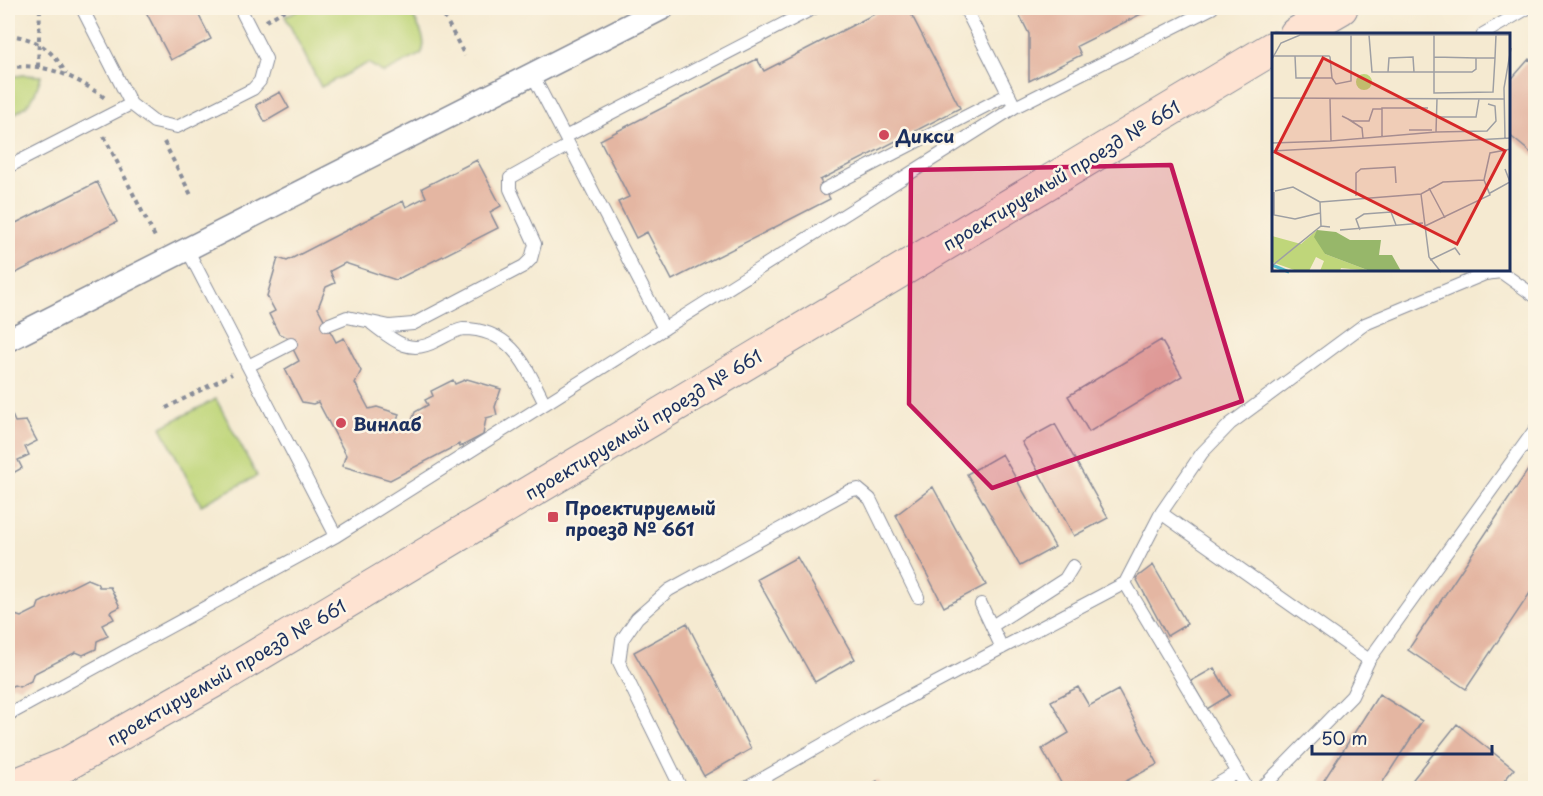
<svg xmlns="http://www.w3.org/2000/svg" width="1543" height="796" viewBox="0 0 1543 796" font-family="'Playpen Sans',sans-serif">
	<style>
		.green { fill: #bfd67a; stroke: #6d826c; stroke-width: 1.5 }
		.building { fill: #e4b6a2 }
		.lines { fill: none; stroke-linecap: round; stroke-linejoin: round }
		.service-casing { stroke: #888c98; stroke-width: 14 }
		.minor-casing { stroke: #888c98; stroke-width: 25 }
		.secondary-casing { stroke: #888c98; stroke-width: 35 }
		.path { stroke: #888c98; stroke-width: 4; stroke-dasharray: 4.5 4.5; stroke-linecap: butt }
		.service { stroke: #fff; stroke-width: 12 }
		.minor { stroke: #fff; stroke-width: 22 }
		.secondary { stroke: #fee3d2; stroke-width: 33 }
		.marked { fill: #c2185b; fill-opacity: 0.2; stroke: #c2185b; stroke-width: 4.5; stroke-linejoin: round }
		.poi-dot { fill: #d1495b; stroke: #fcf5e5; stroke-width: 2 }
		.labels { text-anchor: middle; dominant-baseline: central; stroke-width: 5; stroke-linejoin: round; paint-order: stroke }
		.poi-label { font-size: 18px; font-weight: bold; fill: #1b2f5e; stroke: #fcf5e5; text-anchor: start }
		.street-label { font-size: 18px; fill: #1b2f5e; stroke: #fcf5e5 }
		.inset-river { fill: none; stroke: #4fb9cc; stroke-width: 3 }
		.inset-road { fill: none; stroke: #9e9fa3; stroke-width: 1.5 }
		.view { fill: #d62828; fill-opacity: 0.15; stroke: #d62828; stroke-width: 3 }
		.inset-edge { fill: none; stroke: #1b2f5e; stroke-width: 3 }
	</style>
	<rect width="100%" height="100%" fill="#fcf5e5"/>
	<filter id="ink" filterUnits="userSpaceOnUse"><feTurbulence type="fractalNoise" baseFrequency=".0167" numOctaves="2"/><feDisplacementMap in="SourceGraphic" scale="12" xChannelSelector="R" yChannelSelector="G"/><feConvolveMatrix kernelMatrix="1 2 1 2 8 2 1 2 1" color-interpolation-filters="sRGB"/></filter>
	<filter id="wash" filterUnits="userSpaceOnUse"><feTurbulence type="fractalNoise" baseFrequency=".008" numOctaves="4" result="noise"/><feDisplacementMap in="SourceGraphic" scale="24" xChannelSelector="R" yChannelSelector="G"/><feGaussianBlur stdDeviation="1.35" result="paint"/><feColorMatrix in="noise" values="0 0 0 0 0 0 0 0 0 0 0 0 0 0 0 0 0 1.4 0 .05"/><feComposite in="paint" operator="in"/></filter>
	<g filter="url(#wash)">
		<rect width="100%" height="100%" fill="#f5ead1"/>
		<path class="green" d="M302 8H408C415 21 430 40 421 54L384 73 368 63 321 87 285 16Z
			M24 75 41 76C35 97 29 109 8 116V77Z
			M216 399 257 476 201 505 161 427Z"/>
		<g id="blocks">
			<path class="building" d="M144 8H195L211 39 171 60Z
				M886 8H908L960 108 820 180 830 199 672 280 647 232 636 238 618 202 629 197 600 140 757 59 764 71Z
				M1016 8H1153L1077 46 1081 55 1029 81V34Z
				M1529 59 1536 65V157L1508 134V83Z
				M280 92 289 108 265 122 256 105Z
				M477 160 501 206 490 212 498 228 396 280 345 263 330 271 335 283 326 287 318 308 336 342 344 338 361 371 355 383 369 409 377 407 399 414 396 422 410 426 415 412 428 405 425 400 433 396 431 391 453 380 455 384 467 379 501 389 495 407 497 415 486 418 483 435 460 447 459 444 390 480 342 466 346 455 318 402 313 404 302 402 285 369 299 361 287 337 279 334 269 314 275 311 267 296 278 258 287 261 403 201 406 207 426 197 422 188Z
				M97 182 117 222 8 277V227Z
				M1161 340 1182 376 1089 432 1068 396Z
				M12 415 15 422 26 421 37 441 25 447 29 455 18 460 22 468 11 474 8 483V416Z
				M1055 424 1108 518 1074 536 1022 442Z
				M1002 454 1055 547 1020 566 967 474Z
				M1536 458V584L1466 689 1408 650Z
				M933 487 986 585 944 607 896 515Z
				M797 557 855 659 815 682 757 579Z
				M1153 565 1187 624 1167 636 1136 578Z
				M87 579 97 583 99 587H110L120 607 110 612 114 619 102 625 108 636 97 641 96 649 83 655 76 652 33 674 31 681 19 687 14 685 8 688V619L15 615 21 617 37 609 39 603Z
				M687 623 751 749 704 776 634 652Z
				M1214 668 1230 695 1207 709 1191 681Z
				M1078 687 1089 706 1118 690 1158 764 1113 788H1064L1042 749 1069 733 1051 701Z
				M1379 694 1422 721 1379 788H1319Z
				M1457 724 1514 769 1498 788H1406Z
				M877 781 881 788H864Z"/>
		</g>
	</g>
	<g filter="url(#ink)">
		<use href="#blocks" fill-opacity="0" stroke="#888c98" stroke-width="1.5"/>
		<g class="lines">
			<defs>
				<path id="service" d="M965 8 1015 107 1212 8
					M1483 34 1528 8
					M532 74 565 137
					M131 104 154 122 177 127 253 89 260 81 266 59 240 8
					M8 167 131 104 82 8
					M825 189 1009 94
					M187 249 336 536 1015 107
					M372 324C393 340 409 356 436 341 445 337 453 331 463 329 513 329 526 367 545 404
					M327 325 347 317 390 326 413 324 524 266 531 259 535 244 510 189V178L569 145
					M664 329 565 137 814 8
					M248 366 291 344
					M1161 513 1369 660
					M1125 583 1247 788
					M981 604 1002 648
					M992 626 1065 579 1073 566
					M8 715 336 536
					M681 788 619 662 622 640 637 618 669 590 849 491 858 489 870 499 918 597
					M746 788 869 718 1125 583 1161 513 1202 453 1230 424 1365 324 1485 274 1501 272 1536 297
					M1211 788 1238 772
					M1262 788 1352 696 1369 660 1536 428"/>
				<path id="minor" d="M8 340 663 8"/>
				<path id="secondary" d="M1296 34 1341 8
					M8 788 65 765 219 678 1273 48"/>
			</defs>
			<use href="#service" class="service-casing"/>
			<use href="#minor" class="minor-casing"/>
			<use href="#secondary" class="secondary-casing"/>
			<path class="path" d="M440 8 465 56
				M266 21 288 8
				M8 35C34 37 54 50 66 74
				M38 67 40 8
				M8 68C44 61 76 77 105 98
				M104 136 156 239
				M164 142 191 195
				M166 408 232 374"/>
			<use href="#service" class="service"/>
			<use href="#minor" class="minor"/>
			<use href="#secondary" class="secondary"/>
		</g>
	</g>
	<path class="marked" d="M1171 165 1242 401 992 488 909 404 911 170Z"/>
	<g class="poi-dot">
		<circle cx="884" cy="135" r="6"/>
		<circle cx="341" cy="423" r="6"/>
		<rect x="547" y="511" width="12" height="12" rx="3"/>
	</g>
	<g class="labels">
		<g class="poi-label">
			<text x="896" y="135">Дикси</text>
			<text x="353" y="423">Винлаб</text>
			<text x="565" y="507">Проектируемый<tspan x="565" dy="21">проезд № 661</tspan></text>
		</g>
		<g class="street-label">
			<text transform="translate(1061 175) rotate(-31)">проектируемый проезд № 661</text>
			<text transform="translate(643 424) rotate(-31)">проектируемый проезд № 661</text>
			<text transform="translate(226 672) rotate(-30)">проектируемый проезд № 661</text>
		</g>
	</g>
	<g transform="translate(1272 33)">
		<rect width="238" height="238" fill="#f5ead1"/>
		<path d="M84 49a8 8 0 1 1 16 0a8 8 0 1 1-16 0ZM45 197 53 221 98 238 69 235 68 238H48L52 228 44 224 37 238H25L0 229V203L29 211Z" fill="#bfd67a"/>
		<path d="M45 197 64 199 78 207H109L107 222H120L129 238H98L53 221 42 204Z" fill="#97b76a"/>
		<path class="inset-river" d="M0 232 17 239"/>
		<path class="inset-road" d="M97 2 100 39H200L204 36V25L162 24M162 2V60L221 59 223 25M1 23H57L58 24 60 45H24L23 23M204 25H223L224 2M0 26 9 10 28 2H239M116 39 117 25 141 24 142 39M60 45 64 51 79 48V2M0 65 232 66M58 66 59 108 164 99M165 66 164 99 215 98 224 88 223 73 216 71M70 83 80 88H97L101 76H110M164 84H204L207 66M76 86 90 95 91 105M137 97H160M110 104V75H156M233 105 232 55 239 15M0 110 59 108M0 118 239 105M157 155 173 185M3 158 21 154 48 169M2 159V182L23 186 48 180M218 160 238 149 233 136M149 161 157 224 169 239M84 163V140L89 136 123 134 124 150M48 169 149 161 171 149 212 147M48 169 49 193M151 194 218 162 212 147 218 120 239 116M68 197 151 190M88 197 84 186 92 181 119 179 124 192M158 227 183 215 188 222M1 232 49 193 58 194"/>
		<path class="view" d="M51 25 233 118 185 211 3 119Z"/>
		<rect width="238" height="238" class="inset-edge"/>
	</g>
	<rect width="1543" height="796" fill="none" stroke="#fcf5e5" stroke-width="30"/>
	<path d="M1312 745v9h180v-9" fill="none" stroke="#1b2f5e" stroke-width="3"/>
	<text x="1321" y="745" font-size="18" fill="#1b2f5e" stroke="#fcf5e5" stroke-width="4.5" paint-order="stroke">50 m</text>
</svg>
